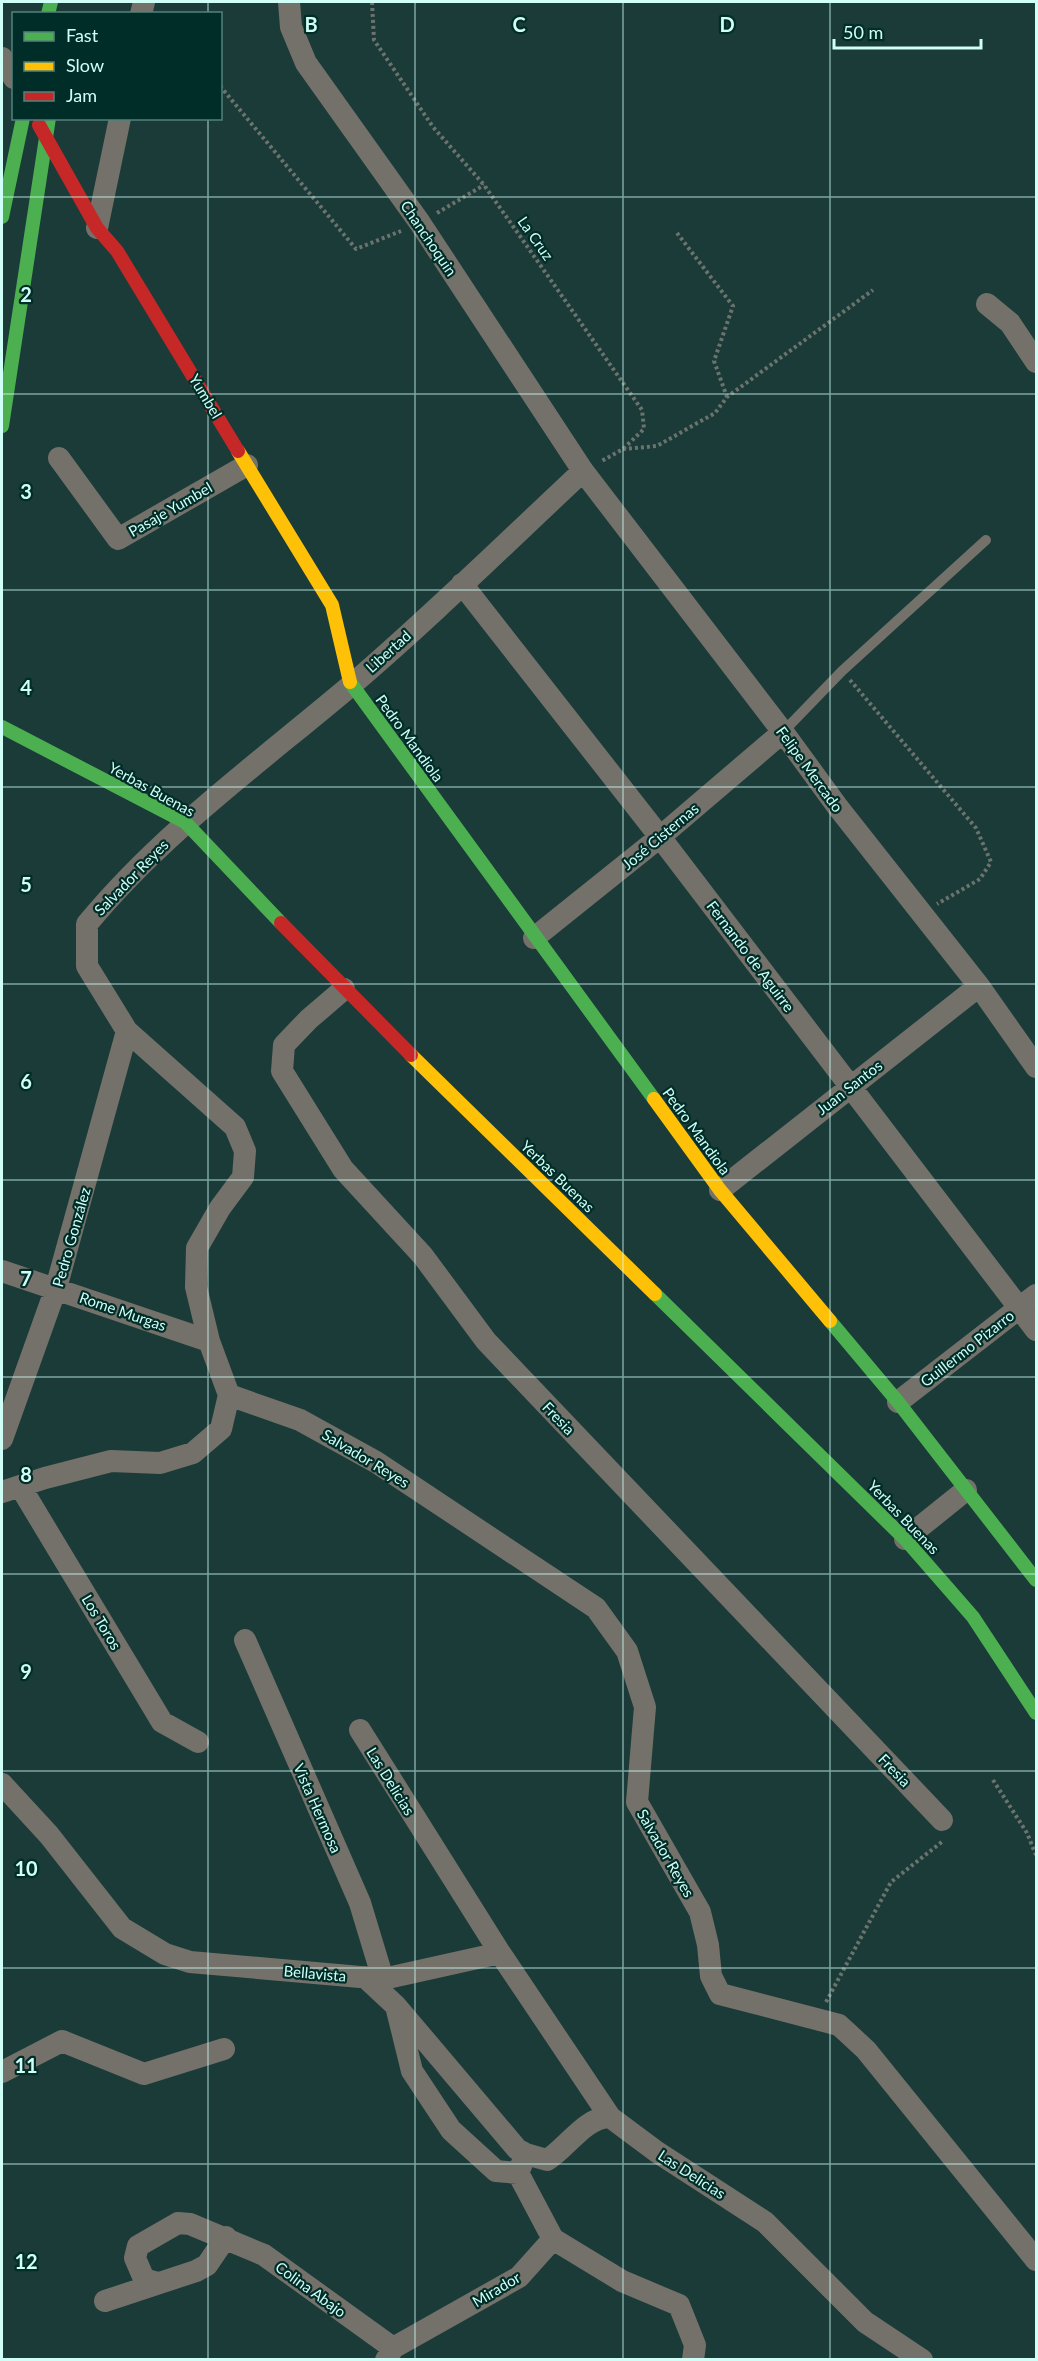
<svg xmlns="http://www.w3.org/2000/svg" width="1038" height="2361" viewBox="0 0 1038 2361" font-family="Lato,sans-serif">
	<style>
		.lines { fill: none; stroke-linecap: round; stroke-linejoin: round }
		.path { stroke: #6c736e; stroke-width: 4; stroke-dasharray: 3 3; stroke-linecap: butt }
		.lane { stroke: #74716a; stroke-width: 10 }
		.street { stroke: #74716a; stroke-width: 22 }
		.fast { stroke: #4caf50; stroke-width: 14 }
		.slow { stroke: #ffc107; stroke-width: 14 }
		.jam { stroke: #c62828; stroke-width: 14 }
		.grid { fill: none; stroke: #cffff7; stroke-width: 1.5; stroke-opacity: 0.55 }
		.labels { text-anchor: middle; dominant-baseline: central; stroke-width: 4.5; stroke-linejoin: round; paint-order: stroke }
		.street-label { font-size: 15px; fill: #cffff7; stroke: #002d28 }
		.grid-label { font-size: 20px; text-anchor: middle; font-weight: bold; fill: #cffff7; stroke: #002d28; stroke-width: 4.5; stroke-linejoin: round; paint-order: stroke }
	</style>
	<rect width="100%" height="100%" fill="#1a3b38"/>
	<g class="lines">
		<path class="path" d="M372 2 374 40 433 127 484 185 642 410 644 429 623 449 600 462
			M220 86 356 249 401 231
			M437 213 484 185
			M677 233 733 306 714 361 727 397
			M623 449 657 446 715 413 727 397 873 290
			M850 680 976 828 991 862 980 879 937 904
			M993 1780 1027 1833 1036 1855
			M826 2002 891 1882 943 1841"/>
		<path class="lane" d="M783 732 842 671 986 540"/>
		<path class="street" d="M289 2 291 27 306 63 420 223 583 471 783 732 837 806 979 986 1036 1067
			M141 14 144 2
			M2 58 14 78
			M97 228 120 118
			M987 304 1010 323 1036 362
			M59 458 118 539 247 465
			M462 584 660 837 1036 1330
			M534 938 660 837 783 732
			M344 989 309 1019 284 1045 282 1071 343 1169 423 1256 486 1341 942 1820
			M720 1190 979 986
			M2 1271 209 1341
			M229 1395 300 1420 376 1462 596 1608 627 1651 645 1707 637 1802 700 1912 708 1945 711 1976 720 1994 839 2025 866 2050 1036 2260
			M898 1402 1036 1295
			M2 1439 56 1288 127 1031
			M20 1486 162 1722 198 1742
			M2 1492 45 1478 111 1461 160 1463 193 1453 221 1429 229 1395 209 1341 196 1287 197 1248 220 1208 243 1177 245 1151 235 1127 127 1031 87 966V924C162 833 259 763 349 687 430 618 506 543 583 471
			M905 1539 966 1490
			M245 1640 360 1903 383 1979
			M360 1730 500 1953
			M2 1784 49 1835 122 1928 165 1954 190 1962 383 1979 500 1953 610 2117 657 2152 765 2222 865 2322 922 2360
			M365 1977 396 2006 517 2149 526 2154 547 2160C567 2148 585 2117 610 2117
			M397 2010 412 2071 451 2130 496 2171 518 2173
			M2 2072 62 2041 144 2074 224 2049
			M553 2239 622 2281 679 2305 695 2345 693 2360
			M158 2283 144 2279 135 2258 138 2246 178 2223 190 2224 264 2255 393 2348
			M105 2301 196 2271 207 2265 226 2237
			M386 2360 393 2348 519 2277 553 2239 518 2173 526 2154"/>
		<path class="fast" d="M48 14 51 2
			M2 217 23 118
			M2 426 49 118
			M350 682 654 1099
			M2 727 185 822 281 923
			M655 1294 905 1539 973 1617 1036 1713
			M830 1321 898 1402 1036 1580"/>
		<path class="slow" d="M238 451 332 605 350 682
			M411 1055 655 1294
			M654 1099 720 1190 830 1321"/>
		<path class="jam" d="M39 125 97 228 117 251 238 451
			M281 923 411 1055"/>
	</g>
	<path class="grid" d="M208 2V14M415 2V2360M623 2V2360M830 2V2360M208 118V2360M2 197H1036M2 394H1036M2 590H1036M2 787H1036M2 984H1036M2 1180H1036M2 1377H1036M2 1574H1036M2 1771H1036M2 1968H1036M2 2164H1036"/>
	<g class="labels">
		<g class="street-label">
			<text transform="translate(429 238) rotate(56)">Chanchoquin</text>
			<text transform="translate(536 238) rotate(55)">La Cruz</text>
			<text transform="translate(206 396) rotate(59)">Yumbel</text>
			<text transform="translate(170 509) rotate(-30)">Pasaje Yumbel</text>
			<text transform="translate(388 651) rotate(-42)">Libertad</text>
			<text transform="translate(410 738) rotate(54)">Pedro Mandiola</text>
			<text transform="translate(810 769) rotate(54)">Felipe Mercado</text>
			<text transform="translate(152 789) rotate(29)">Yerbas Buenas</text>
			<text transform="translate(660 836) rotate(-40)">José Cisternas</text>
			<text transform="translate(131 877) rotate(-46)">Salvador Reyes</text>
			<text transform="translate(751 956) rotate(53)">Fernando de Aguirre</text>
			<text transform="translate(849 1087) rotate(-38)">Juan Santos</text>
			<text transform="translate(697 1131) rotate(54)">Pedro Mandiola</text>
			<text transform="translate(558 1176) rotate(44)">Yerbas Buenas</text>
			<text transform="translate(71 1237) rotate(-74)">Pedro González</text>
			<text transform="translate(123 1311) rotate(19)">Rome Murgas</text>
			<text transform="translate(967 1348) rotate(-38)">Guillermo Pizarro</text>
			<text transform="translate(559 1418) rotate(46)">Fresia</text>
			<text transform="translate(366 1458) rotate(31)">Salvador Reyes</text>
			<text transform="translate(904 1517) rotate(46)">Yerbas Buenas</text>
			<text transform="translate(102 1622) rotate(59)">Los Toros</text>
			<text transform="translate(895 1770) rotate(46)">Fresia</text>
			<text transform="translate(391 1781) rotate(58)">Las Delicias</text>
			<text transform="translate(318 1808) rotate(66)">Vista Hermosa</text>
			<text transform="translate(666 1853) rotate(60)">Salvador Reyes</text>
			<text transform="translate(315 1973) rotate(5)">Bellavista</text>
			<text transform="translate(692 2174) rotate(33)">Las Delicias</text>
			<text transform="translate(311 2289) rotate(36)">Colina Abajo</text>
			<text transform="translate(496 2289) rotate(-31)">Mirador</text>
		</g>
	</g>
	<g class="grid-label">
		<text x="311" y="32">B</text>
		<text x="519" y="32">C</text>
		<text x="727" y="32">D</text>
		<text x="26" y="302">2</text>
		<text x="26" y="499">3</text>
		<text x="26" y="695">4</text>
		<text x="26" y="892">5</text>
		<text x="26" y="1089">6</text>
		<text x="26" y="1286">7</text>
		<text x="26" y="1482">8</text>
		<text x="26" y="1679">9</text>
		<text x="26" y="1876">10</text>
		<text x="26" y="2073">11</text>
		<text x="26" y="2269">12</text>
	</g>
	<rect width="1038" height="2361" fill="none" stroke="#cffff7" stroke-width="6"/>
	<rect x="12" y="12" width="210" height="108" fill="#002d28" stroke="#53817b" stroke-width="1.5"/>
	<rect x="24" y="32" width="30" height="9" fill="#4caf50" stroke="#53817b" stroke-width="1.5"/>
	<text x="66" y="42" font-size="18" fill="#cffff7">Fast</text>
	<rect x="24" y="62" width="30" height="9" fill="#ffc107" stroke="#53817b" stroke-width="1.5"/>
	<text x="66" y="72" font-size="18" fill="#cffff7">Slow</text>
	<rect x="24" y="92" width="30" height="9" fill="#c62828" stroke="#53817b" stroke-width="1.5"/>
	<text x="66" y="102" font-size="18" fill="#cffff7">Jam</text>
	<path d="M834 39v9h147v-9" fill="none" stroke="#cffff7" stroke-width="3"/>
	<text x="843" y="39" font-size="18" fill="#cffff7" stroke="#002d28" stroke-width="4.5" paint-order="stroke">50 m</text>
</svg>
